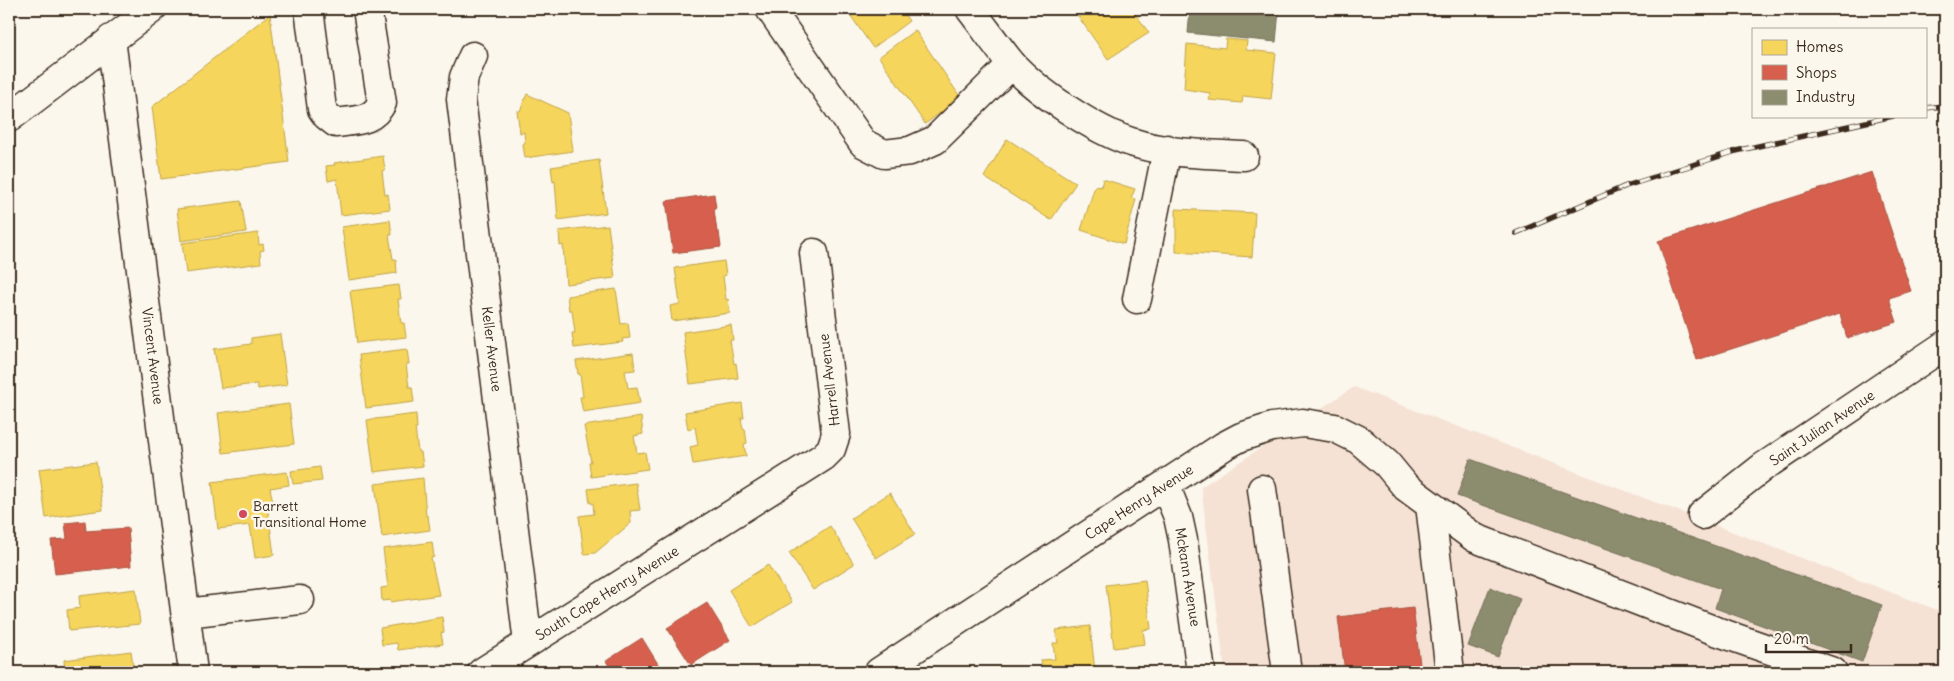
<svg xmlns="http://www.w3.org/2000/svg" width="1954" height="681" viewBox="0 0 1954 681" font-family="Delius,sans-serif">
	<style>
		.built { fill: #f5e2d5 }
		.homes { fill: #f6d55c; stroke: #bea249 }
		.shops { fill: #d6604d; stroke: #a8503f }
		.industry { fill: #8c8c6e; stroke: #746f56 }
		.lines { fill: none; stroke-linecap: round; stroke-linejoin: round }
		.minor-casing { stroke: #3b2a1e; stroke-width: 31 }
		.major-casing { stroke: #3b2a1e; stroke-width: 31 }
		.minor { stroke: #fbf7ec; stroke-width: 28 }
		.major { stroke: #fbf7ec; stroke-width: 28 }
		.rail-casing { stroke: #3b2a1e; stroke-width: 5.5 }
		.rail { stroke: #fbf7ec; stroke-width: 4; stroke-dasharray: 11; stroke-linecap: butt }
		.poi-dot { fill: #d1495b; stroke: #fbf7ec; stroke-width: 2 }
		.labels { text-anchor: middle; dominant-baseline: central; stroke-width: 5; stroke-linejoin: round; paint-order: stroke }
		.street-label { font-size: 14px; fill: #3b2a1e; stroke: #fbf7ec }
		.poi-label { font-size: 14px; fill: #3b2a1e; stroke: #fbf7ec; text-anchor: start }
	</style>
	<rect width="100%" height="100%" fill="#fbf7ec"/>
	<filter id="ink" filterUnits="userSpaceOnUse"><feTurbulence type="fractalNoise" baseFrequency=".02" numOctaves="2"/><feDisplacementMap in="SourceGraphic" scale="10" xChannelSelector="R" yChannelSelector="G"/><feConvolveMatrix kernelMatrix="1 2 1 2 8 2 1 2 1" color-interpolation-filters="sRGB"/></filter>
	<g filter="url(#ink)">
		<path class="built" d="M1354 387 1945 613V672H1225L1201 487Z"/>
		<path class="homes" d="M846 9H901L909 21 873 48Z
			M1073 9H1132L1149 33 1108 59Z
			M270 14 289 162 161 179 152 107Z
			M915 30 961 98 925 124 879 57Z
			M1226 39 1247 41 1246 50 1276 53 1271 99 1243 96 1242 103 1209 100 1210 93 1184 89 1187 44 1225 48Z
			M527 94 568 113 573 151 525 158 523 144 525 143 524 132 520 133 517 111H520Z
			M1007 139 1076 183 1051 220 984 177Z
			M383 156 385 170 382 171 385 195 388 194 390 209 341 215 337 179 328 181 326 166 335 165 334 163Z
			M599 160 606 213 558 220 555 181 553 182 551 167Z
			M1103 179 1135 189 1131 198 1136 199 1124 244 1081 230 1095 186 1101 187Z
			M241 201 246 232 181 241 177 209Z
			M1176 209 1255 213 1252 257 1176 252Z
			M390 220 392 235H389L393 259H396L397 273 349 280 342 227Z
			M608 225 615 278 566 284 563 245 560 246 559 231Z
			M258 233 259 245 263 244 264 250 260 251 261 263 186 273 182 243Z
			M724 261 726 275 723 276 726 300 728 299 730 313 672 321 670 306 680 304 675 268Z
			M399 285 401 299H398L401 323H404L406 337 357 343 350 291Z
			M616 289 621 324 628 323 630 338 622 339 623 342 574 348 572 333H575L572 310H569L567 296Z
			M731 325 733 340H730L734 364 736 363 738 378 690 384 683 332Z
			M280 334 287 385 258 389 257 384 221 388 214 349 251 344V338Z
			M407 349 409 364H406L409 387H412L414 402 366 408 359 355Z
			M633 353 635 370 625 371 628 388 637 387 640 403 583 412 580 397H583L580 374H578L576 361Z
			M742 403 744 418H741L743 429H745L747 443 744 444 746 456 693 464 690 447 698 445 695 427 688 429 685 412Z
			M289 404 294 444 223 453 218 413Z
			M416 414 417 428H415L418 452H421L423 466 374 472 367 420Z
			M641 417 643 434 634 436 637 453 645 452 648 469 591 477 589 462H591L584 426Z
			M96 462 103 510 46 518 39 469Z
			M320 467 322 481 293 484 291 471Z
			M287 472 289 485 270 488 273 502 267 503 274 555 255 558 250 525 218 529 212 482Z
			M423 478 426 516H428L430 530 382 537 375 484Z
			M636 483 640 510 630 511 631 523 595 553 584 554 579 516 594 514 593 503H590L588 489Z
			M890 493 915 534 876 558 851 518Z
			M830 526 854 564 813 590 789 553Z
			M432 542 434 557 431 558 439 595 390 602V600L382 601 381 588 388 587 383 549Z
			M768 565 792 602 752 627 729 590Z
			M1145 580 1151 629 1143 630 1145 644 1114 648 1106 585Z
			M136 589 140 624 69 631 67 610 80 608 79 596Z
			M442 617 444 632 441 633 443 644 398 650 397 643 382 645 380 628Z
			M1090 626 1095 672H1043L1041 660 1055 659 1053 643H1058L1056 630Z
			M131 651 134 672H65L64 660Z"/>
		<path class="shops" d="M1872 172 1911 291 1889 298 1897 322 1847 338 1840 314 1697 360 1658 241Z
			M714 194 716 208 714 209 717 232H719L721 247 673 253 666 201Z
			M85 521 86 531 128 528 131 566 55 574 51 540 67 539 65 523Z
			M707 603 730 640 691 665 667 628Z
			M1413 608 1421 672H1345L1338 617Z
			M642 638 663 672H613L606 661Z"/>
		<path class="industry" d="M1190 9 1279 10 1276 42 1188 33Z
			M1470 459 1882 605 1862 662 1715 608 1721 589 1457 496Z
			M1490 587 1520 599 1498 657 1468 646Z"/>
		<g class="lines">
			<defs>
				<path id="minor" d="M309 9 322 109 327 116 336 123C356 120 372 122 382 103L367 9
					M770 9 863 143 884 154 910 151 935 140 1012 64
					M970 9C984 27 997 46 1011 63 1037 92 1094 130 1131 142 1167 154 1206 154 1244 156
					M111 39 193 672
					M473 56 464 77 461 99 528 643
					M1137 299 1167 149
					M1165 485 1178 517 1183 540 1201 672
					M1262 489 1287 672
					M1430 505 1450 672
					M1702 515 1763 467 1945 345
					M186 613 300 600
					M482 672 823 457 831 449 836 434 814 253
					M879 672 1224 446 1241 437 1272 427 1303 423 1335 428 1359 440 1387 464 1406 487 1475 538 1716 631 1833 672"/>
				<path id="major" d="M9 118 152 9"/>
			</defs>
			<use href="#minor" class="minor-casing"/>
			<use href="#major" class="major-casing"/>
			<use href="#minor" class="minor"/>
			<use href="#major" class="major"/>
			<defs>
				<path id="rail" d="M1925 108 1945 106
					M1516 233 1626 186 1736 151 1893 116"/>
			</defs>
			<use href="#rail" class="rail-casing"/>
			<use href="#rail" class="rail"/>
		</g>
	</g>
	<circle class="poi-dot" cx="243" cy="514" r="5"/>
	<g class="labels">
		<g class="street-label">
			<text transform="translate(492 349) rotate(83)">Keller Avenue</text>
			<text transform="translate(153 356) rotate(83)">Vincent Avenue</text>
			<text transform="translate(829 380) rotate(-97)">Harrell Avenue</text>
			<text transform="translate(1822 428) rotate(-34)">Saint Julian Avenue</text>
			<text transform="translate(1139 502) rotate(-33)">Cape Henry Avenue</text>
			<text transform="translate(1188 577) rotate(81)">Mckann Avenue</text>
			<text transform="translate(607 593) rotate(-32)">South Cape Henry Avenue</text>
		</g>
		<g class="poi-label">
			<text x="253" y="506">Barrett<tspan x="253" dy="16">Transitional Home</tspan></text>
		</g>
	</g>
	<rect width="1954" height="681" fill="none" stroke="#fbf7ec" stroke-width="30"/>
	<rect x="15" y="15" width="1924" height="651" fill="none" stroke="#3b2a1e" stroke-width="2" filter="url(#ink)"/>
	<rect x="1752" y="28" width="175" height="90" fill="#fbf7ec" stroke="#aea59a"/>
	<rect x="1762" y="40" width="25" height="15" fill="#f6d55c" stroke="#aea59a"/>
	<text x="1796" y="52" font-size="15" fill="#3b2a1e">Homes</text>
	<rect x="1762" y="65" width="25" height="15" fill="#d6604d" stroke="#aea59a"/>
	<text x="1796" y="78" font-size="15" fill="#3b2a1e">Shops</text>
	<rect x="1762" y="90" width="25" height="15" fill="#8c8c6e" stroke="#aea59a"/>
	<text x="1796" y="102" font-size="15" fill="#3b2a1e">Industry</text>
	<path d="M1766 644v8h85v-8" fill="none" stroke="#3b2a1e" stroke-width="2.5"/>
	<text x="1774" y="644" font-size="15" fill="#3b2a1e" stroke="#fbf7ec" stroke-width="4" paint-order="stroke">20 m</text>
</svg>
